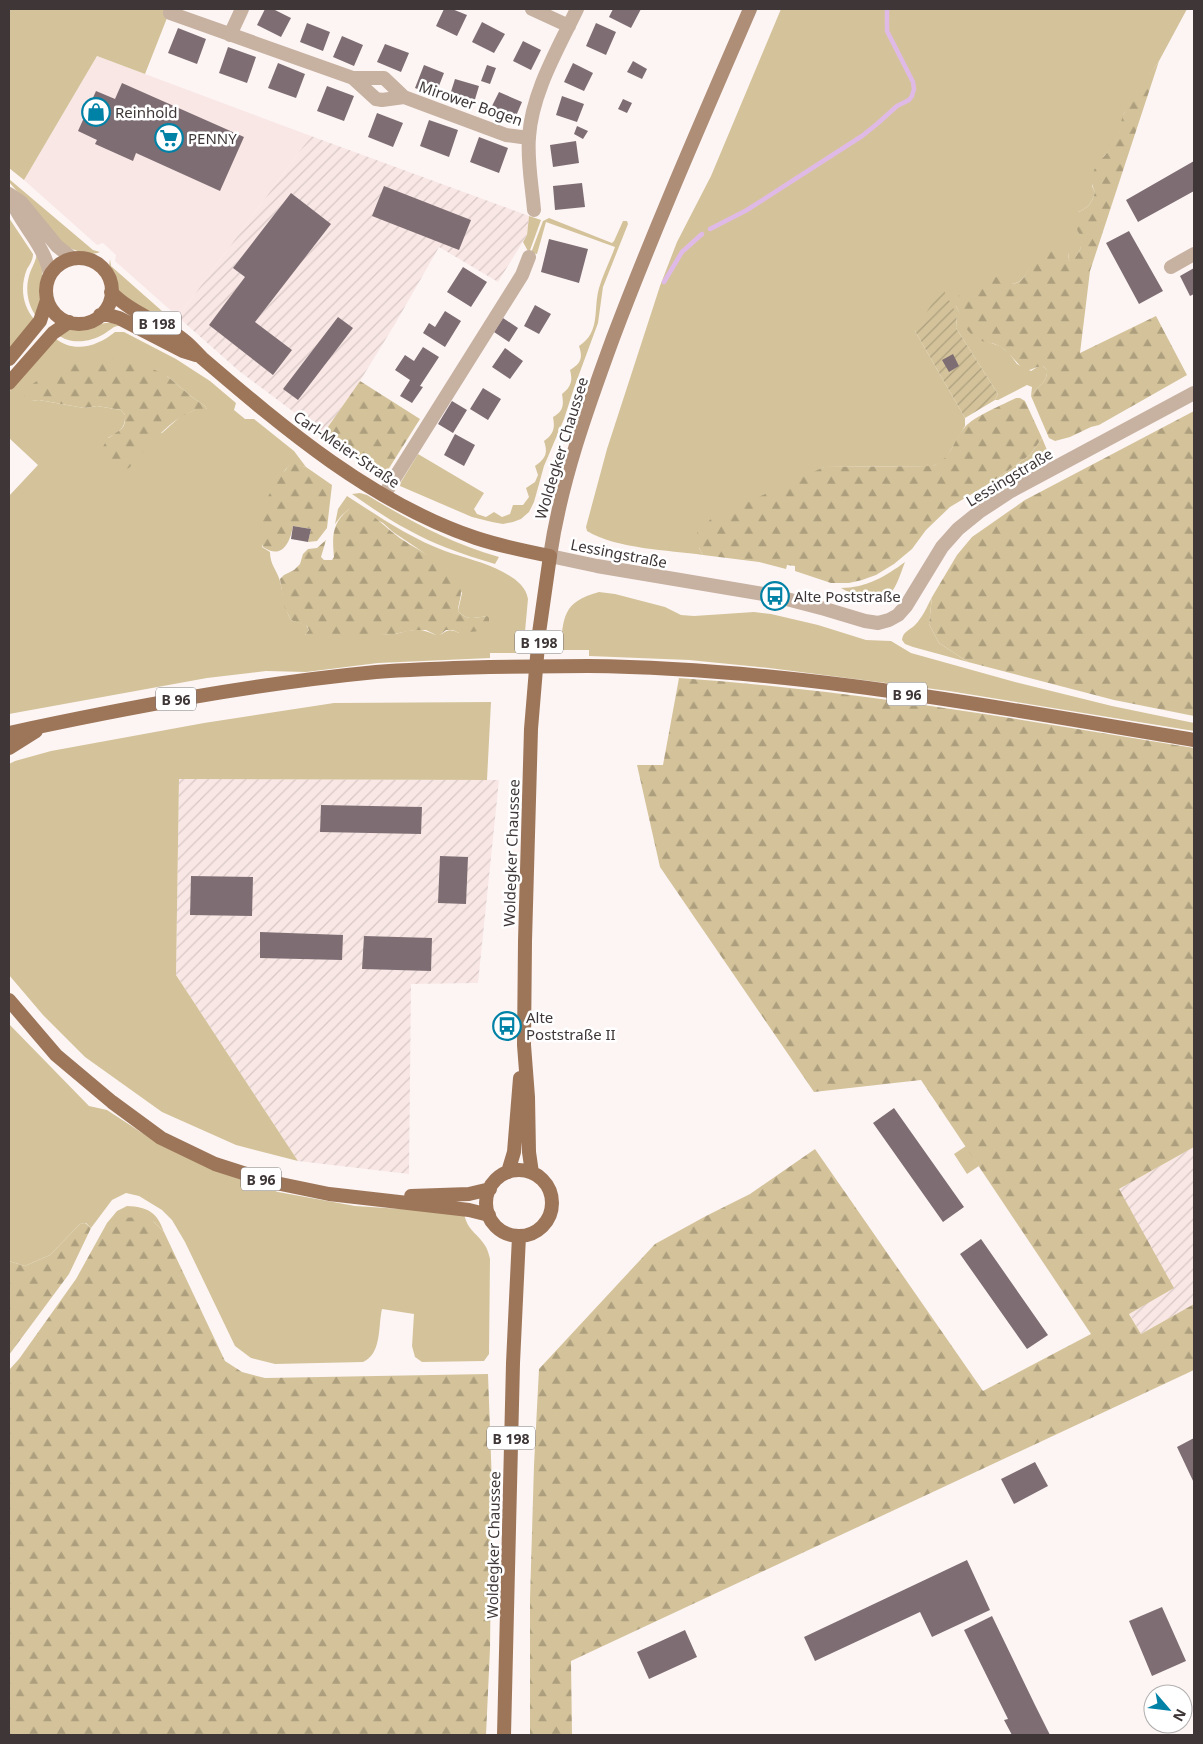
<svg xmlns="http://www.w3.org/2000/svg" width="1203" height="1744" viewBox="0 0 1203 1744" font-family="'Noto Sans',sans-serif">
	<style>
		.built { fill: #f9e7e5 }
		.industrial { fill: url(#industrial-furrows) }
		.green { fill: #d4c39a; fill-rule: evenodd }
		.forest { fill: url(#forest-firs) }
		.garden { fill: url(#garden-furrows) }
		.lines { fill: none; stroke-linecap: round; stroke-linejoin: round }
		.stream { stroke: #e0bae7; stroke-width: 4.5 }
		.building { fill: #7e6e74 }
		.minor { stroke: #c7b1a1; stroke-width: 14 }
		.tertiary { stroke: #c7b1a1; stroke-width: 14 }
		.secondary { stroke: #af8e78; stroke-width: 14 }
		.primary { stroke: #9d765a; stroke-width: 14 }
		.primary-bridge { stroke: #9d765a; stroke-width: 14 }
		.labels { text-anchor: middle; dominant-baseline: central; stroke-width: 5; stroke-linejoin: round; paint-order: stroke }
		.shield { fill: #fff; stroke: #797373; stroke-width: 1 }
		.shield-label { font-size: 14px; font-weight: bold; fill: #3f3737 }
		.street-label { font-size: 15px; fill: #3f3737; stroke: #fff }
		.poi-label { font-size: 15px; fill: #3f3737; stroke: #fff; text-anchor: start }
	</style>
	<defs>
		<pattern id="industrial-furrows" width="10" height="10" patternUnits="userSpaceOnUse" patternTransform="scale(1.25)"><rect width="10" height="10" fill="#f9e7e5"/><path d="M-1 1l2-2M0 10L10 0M9 11l2-2" fill="none" stroke="#d6c7c5"/></pattern>
		<pattern id="forest-firs" width="22" height="20" patternUnits="userSpaceOnUse" patternTransform="scale(1.25)"><rect width="22" height="20" fill="#d4c39a"/><path d="M5 1l3.5 6h-7zM16 11l3.5 6h-7z" fill="#ad9f7e"/></pattern>
		<pattern id="garden-furrows" width="10" height="10" patternUnits="userSpaceOnUse" patternTransform="scale(1.25)"><rect width="10" height="10" fill="#d4c39a"/><path d="M-1 1l2-2M0 10L10 0M9 11l2-2" fill="none" stroke="#ad9f7e"/></pattern>
	</defs>
	<rect width="100%" height="100%" fill="#fdf5f4"/>
	<path class="built" d="M97 56 311 136 178 317 115 261 116 255 103 243 97 245 24 180Z"/>
	<path class="industrial" d="M311 136 529 216 527 235 498 282 439 247 395 324 360 381 323 434 239 371 178 317Z
		M179 779 499 780 478 983 411 984 409 1174 298 1161 176 975Z
		M1194 1147V1304L1141 1334 1129 1313 1119 1189Z"/>
	<path class="green" d="M9 9H169L167 18 145 74 97 56 24 180 9 168Z
		M781 9H1187L1159 61 1124 113 1119 136 1113 147 1104 156 1092 186 1095 192C1092 203 1088 208 1078 212V232L1083 238 1080 250 1073 262 1068 260 1069 253 1029 268C1026 276 1020 285 1010 283L956 306 960 314 982 340 1000 346 1009 353 1017 364 1031 371 1039 366H1043L1047 370C1048 383 1037 386 1031 396L1032 387 1027 385 998 400H995L998 394 956 328 957 315 915 331 965 418V426L945 460 933 466 824 467 699 548 703 555C668 550 617 549 587 531L586 527 607 449 660 286 677 242 711 176Z
		M9 179 93 250 100 252C90 257 73 250 64 245L9 182Z
		M529 216 541 220 529 253 523 242 527 235Z
		M9 218 33 254C33 260 30 264 27 269 20 286 22 305 34 319L9 351Z
		M549 218 612 243 614 241 623 221H627L628 224 603 287 598 323 574 388 564 419 544 466 534 502 529 512 521 519 513 522 503 524 492 522 472 517 400 486 401 482 418 454 484 493 474 509 477 514 486 517 494 512 502 517 510 514 513 505H523L529 497 526 488 535 482 538 475 535 466C546 458 548 453 544 441 554 434 555 428 553 417 563 411 564 406 562 394 571 387 573 381 570 370 581 363 583 358 579 346 601 332 593 309 599 288 603 274 610 261 615 247L546 222 537 254 531 253 543 221Z
		M37 253 43 269 40 287 41 302 36 316C28 305 25 290 29 276 31 268 36 262 37 253Z
		M110 259 111 266 179 326 175 327C157 318 133 309 120 293 114 285 115 275 109 267Z
		M105 323H112L122 326C114 325 111 330 104 334 91 342 71 345 58 335L70 329H83Z
		M115 332H124L176 359 210 381 236 403 234 410 245 419H254L294 451 306 467 291 464 285 470 262 547 270 552C270 565 277 570 280 581 284 597 283 605 291 620L306 625 309 630 305 635C334 635 363 636 392 634 399 634 407 630 415 630 425 629 430 634 437 635 446 635 445 626 459 633L487 616C474 618 467 621 458 611L462 593 446 569 417 548 393 532 383 523 356 509H349L341 516 335 524 338 509 347 496C378 516 410 538 445 551 464 558 485 562 503 572 514 578 526 586 528 599L523 653H490V658L378 663 306 672 266 671 207 678 9 714V496L38 465 9 438V392L55 338C74 354 98 346 115 332ZM167 376 192 397 205 406 207 409H198L182 415 162 433 108 438C119 432 126 428 125 415L121 410 97 406 84 408 39 400 29 401Z
		M1042 438 1047 450 1046 453 990 483 1030 455Z
		M360 493 367 495C412 522 448 542 499 557L495 564C479 559 462 554 447 548 413 535 381 515 352 494Z
		M905 562C901 572 897 587 889 595 877 608 854 595 841 588 866 588 886 576 905 562Z
		M599 592 615 594 665 607 681 615 694 616 754 612 771 614 818 625 866 640 891 641 911 653 1015 682 1112 706 1194 723V731L949 691 769 668 689 660 589 656V650H560C564 617 562 602 599 592Z
		M932 597 929 624 939 643 968 662 913 647 905 644 902 640C903 631 909 631 915 625 922 618 927 607 932 597Z
		M491 702 487 780 179 779 176 975 298 1161 236 1145 162 1112 85 1057 43 1015 9 975V764L15 761 51 751 204 723 334 703Z
		M9 1024 89 1106 107 1110 156 1142 219 1171 278 1192 355 1206 464 1213C467 1231 478 1233 486 1247 488 1251 489 1255 490 1259L489 1354 484 1361 422 1362 415 1357 412 1346 414 1314 382 1309C378 1326 382 1354 363 1362L275 1364 251 1358 235 1346 185 1242 172 1220 162 1210 139 1196 126 1193 112 1200 91 1228 86 1223 80 1224 50 1255 25 1266 9 1261Z
		M966 1146 979 1166 967 1174 954 1154Z
		M127 1206C148 1207 157 1212 164 1232L153 1221 107 1223 117 1211Z"/>
	<path class="forest" d="M1159 61 1090 271 1080 353 1156 316 1187 375 1099 425 1091 427 1070 437 1055 441 1049 438 1031 396C1037 386 1048 383 1047 370L1043 366C1036 366 1032 371 1025 370 1016 363 1010 353 1001 347 995 343 988 343 982 341 969 335 963 326 959 313 959 312 956 306 956 306 956 304 958 297 959 295 962 289 989 277 996 277 1004 277 1010 285 1016 283 1025 280 1026 272 1030 266 1037 257 1056 246 1067 250L1069 253 1068 260 1073 261 1080 250 1082 238 1078 232 1074 220 1078 212C1088 208 1092 203 1095 192 1083 169 1108 157 1117 139 1121 131 1120 121 1124 113 1131 97 1149 76 1159 61Z
		M106 358 139 362 167 376 192 397 205 406 207 409C177 407 148 448 129 468L123 470C113 466 106 457 103 447 105 443 107 439 110 437 120 429 126 430 125 415L121 410 97 406 84 408 39 400 29 401 24 396V391C53 366 70 364 106 358Z
		M360 381 420 419 386 473 323 434Z
		M1016 398H1020L1025 401 1042 438 1030 455 990 483 950 507 926 530 912 549 894 564 876 575 862 580 849 583H831L795 571V566L787 565 786 569 759 562 703 555 699 548 697 532 711 519 824 467 933 466C954 455 951 444 965 427 973 417 1004 404 1016 398Z
		M1194 411V716L1114 700 968 662 939 643 929 624 932 597 957 555 972 537 1025 500Z
		M291 463 306 467 332 485 327 528 317 541 308 542 311 529 293 526C290 543 282 560 263 547 261 538 258 528 258 519 259 508 283 472 291 463Z
		M349 509C351 509 354 508 357 509 370 511 382 524 392 532 412 549 446 560 459 584 464 593 458 602 458 611 467 621 474 618 487 616L489 618V623L480 631 459 633 453 630H446L440 635H436L426 630H414L394 634 327 639 305 635 309 630 307 626 291 620 284 606 280 579 284 575 294 570 300 564 303 554 308 549 317 548 326 540 321 557 324 560H332L334 557C332 536 332 523 349 509Z
		M679 678C852 690 1023 720 1194 748V1147L1119 1189 1174 1288 1129 1314 1141 1334 1194 1304V1370L571 1661 572 1735H530V1599L534 1465 539 1369 655 1244 706 1216 750 1194 815 1149 983 1391 1091 1334 921 1080 814 1092 660 867 637 765H663Z
		M145 1217 153 1221 164 1232 225 1361 242 1372 265 1378 488 1374 492 1485 490 1649 486 1735H9V1370L19 1359 76 1279 107 1223 115 1218Z
		M85 1223 91 1228 69 1274 9 1355V1261L25 1266 50 1255 80 1224Z"/>
	<path class="garden" d="M942 287 957 315 956 328 998 394 995 400 965 418 915 331Z"/>
	<g class="lines">
		<path class="stream" d="M710 229 747 210 862 136 877 124 897 106 909 100 912 96 914 89 913 82 887 31V9
			M664 282 682 252 702 234"/>
	</g>
	<path class="building" d="M265 9H273L291 18 281 37 257 25Z
		M444 9H452L467 15 457 36 436 26Z
		M613 9H641L631 28 609 17Z
		M482 22 505 34 494 53 472 42Z
		M307 23 330 32 323 51 300 42Z
		M596 23 616 32 606 55 586 46Z
		M178 28 206 39 197 64 168 53Z
		M342 36 363 45 354 66 333 57Z
		M523 41 541 50 531 70 513 61Z
		M385 44 409 53 401 72 377 62Z
		M228 47 256 57 247 83 219 73Z
		M633 61 647 69 642 79 627 72Z
		M278 63 305 74 296 98 268 88Z
		M573 63 593 73 584 91 564 82Z
		M424 65 444 73 435 96 415 88Z
		M487 65 496 68 490 84 481 81Z
		M455 79 479 86 473 106 449 98Z
		M122 83 244 137 220 191 136 153 133 161 95 144 97 140 78 131 96 91 115 99Z
		M327 86 354 96 344 121 317 111Z
		M499 92 522 102 513 123 489 112Z
		M562 96 584 104 577 122 556 115Z
		M623 99 632 103 627 113 618 109Z
		M377 113 403 123 393 147 368 137Z
		M429 120 458 130 449 157 420 146Z
		M577 126 588 131 583 139 574 134Z
		M479 137 508 148 499 173 470 162Z
		M576 141 579 163 553 167 550 145Z
		M1194 161V191L1138 222 1126 200Z
		M582 183 585 207 555 210 553 186Z
		M384 186 471 220 459 250 372 216Z
		M291 193 331 224 255 322 292 350 273 375 209 325 245 277 233 268Z
		M1129 231 1163 291 1139 304 1106 243Z
		M549 239 588 249 579 283 541 272Z
		M463 267 487 282 471 307 447 292Z
		M1194 268V294L1190 296 1180 276Z
		M535 305 551 314 539 334 524 326Z
		M445 311 461 321 445 347 423 333 429 323 435 327Z
		M338 317 353 328 298 400 283 389Z
		M503 318 518 328 509 342 494 332Z
		M423 347 439 357 420 386 423 387 412 403 400 396 410 380 395 370 405 355 414 361Z
		M505 348 523 361 510 379 492 367Z
		M953 354 959 366 949 372 942 360Z
		M483 388 501 399 488 420 470 409Z
		M452 401 467 410 453 433 438 424Z
		M455 434 475 445 464 466 444 455Z
		M293 526 311 529 308 542 291 539Z
		M321 805 422 807 421 834 320 832Z
		M440 856 468 857 466 904 438 903Z
		M191 876 253 877 252 916 190 915Z
		M260 932 343 935 342 960 260 958Z
		M364 936 432 938 431 971 362 969Z
		M894 1108 964 1207 943 1222 873 1123Z
		M981 1239 1048 1335 1027 1349 960 1254Z
		M1194 1438V1483L1177 1447Z
		M1035 1462 1048 1486 1014 1504 1001 1479Z
		M967 1560 990 1610 932 1637 920 1612 815 1661 804 1637Z
		M1162 1607 1186 1661 1152 1676 1129 1621Z
		M992 1616 1035 1705 1050 1735H1012L1004 1720 1008 1719 964 1630Z
		M685 1630 697 1657 649 1679 637 1652Z"/>
	<g class="lines">
		<path class="minor" d="M532 9 569 26
			M170 13 353 78H384L404 97
			M230 35 242 9
			M353 78 376 99 382 100 404 97 506 135 529 138
			M534 210C532 186 527 161 529 137 532 92 558 49 577 9
			M1171 267 1194 254
			M384 495 522 275 529 257
			M550 556 597 566 775 596 825 609 865 621 878 623 889 620 898 615 906 606 942 547 958 529 979 512 1011 491 1194 393"/>
		<path class="tertiary" d="M9 194 21 202 57 246 72 258
			M9 195C19 223 44 243 50 274"/>
		<path class="secondary" d="M550 556C561 481 587 409 613 338 655 227 703 118 750 9"/>
		<path class="primary" d="M46 291a33 33 0 1 1 66 0a33 33 0 1 1-66 0Z
			M111 292C132 314 163 322 186 342 192 347 197 353 202 358 285 429 372 503 476 538 500 546 525 551 550 556L539 633 531 729 525 941 524 1045 528 1097 529 1152 532 1173
			M100 315H108L119 318 183 351 196 355
			M9 359 40 321 47 300
			M9 383 53 333 69 322
			M588 666C792 668 994 707 1194 740
			M9 733C130 707 252 684 376 672 414 669 452 668 490 667
			M9 748 36 731
			M9 1000 56 1055 112 1102 161 1138 215 1164 271 1182 329 1194 469 1210 489 1215
			M486 1203a33 33 0 1 1 66 0a33 33 0 1 1-66 0Z
			M508 1172 514 1152 520 1078
			M411 1196 469 1194 490 1189
			M504 1735 513 1363 519 1236"/>
		<path class="primary-bridge" d="M490 667 588 666"/>
	</g>
	<defs>
		<symbol id="shop-ring" viewBox="-11 -11 22 22"><circle r="9.5" fill="#fff" stroke="#0081a6" stroke-width="1.5"/><path d="M-5-2.5h2.3a2.7 3.5 0 0 1 5.4 0H5L5.5 6h-11ZM-1.5-2.5h3a1.5 2.3 0 0 0-3 0Z" fill="#0081a6"/></symbol>
		<symbol id="supermarket-ring" viewBox="-11 -11 22 22"><circle r="9.5" fill="#fff" stroke="#0081a6" stroke-width="1.5"/><path d="M-6-5.5h2.5l.6 2H6L4.5 2H-2.5L-4.4-4H-6ZM-1.5 3.2a1.3 1.3 0 1 0 .1 0ZM3 3.2a1.3 1.3 0 1 0 .1 0Z" fill="#0081a6"/></symbol>
		<symbol id="bus-ring" viewBox="-11 -11 22 22"><circle r="9.5" fill="#fff" stroke="#0081a6" stroke-width="1.5"/><path d="M-5-6H5V4H4V6H2V4H-2V6H-4V4H-5ZM-3.5-4V0h7V-4ZM-3.5 1.2v1.5H-2V1.2ZM2 1.2v1.5H3.5V1.2Z" fill="#0081a6"/></symbol>
	</defs>
	<g fill-rule="evenodd">
		<use href="#shop-ring" x="80" y="96" width="32" height="32"/>
		<use href="#supermarket-ring" x="153" y="122" width="32" height="32"/>
		<use href="#bus-ring" x="759" y="580" width="32" height="32"/>
		<use href="#bus-ring" x="491" y="1010" width="32" height="32"/>
	</g>
	<g class="labels">
		<g class="shield">
			<rect x="133" y="311.5" width="48" height="23" rx="4"/>
			<rect x="515" y="630.5" width="48" height="23" rx="4"/>
			<rect x="887" y="682.5" width="40" height="23" rx="4"/>
			<rect x="156" y="687.5" width="40" height="23" rx="4"/>
			<rect x="241" y="1167.5" width="40" height="23" rx="4"/>
			<rect x="487" y="1426.5" width="48" height="23" rx="4"/>
		</g>
		<g class="shield-label">
			<text x="157" y="323">B 198</text>
			<text x="539" y="642">B 198</text>
			<text x="907" y="694">B 96</text>
			<text x="176" y="699">B 96</text>
			<text x="261" y="1179">B 96</text>
			<text x="511" y="1438">B 198</text>
		</g>
		<g class="street-label">
			<text transform="translate(471 103) rotate(19)">Mirower Bogen</text>
			<text transform="translate(561 448) rotate(-73)">Woldegker Chaussee</text>
			<text transform="translate(347 449) rotate(34)">Carl-Meier-Straße</text>
			<text transform="translate(1009 477) rotate(-31)">Lessingstraße</text>
			<text transform="translate(619 553) rotate(11)">Lessingstraße</text>
			<text transform="translate(511 853) rotate(-88)">Woldegker Chaussee</text>
			<text transform="translate(493 1545) rotate(-89)">Woldegker Chaussee</text>
		</g>
		<g class="poi-label">
			<text x="115" y="112">Reinhold</text>
			<text x="188" y="138">PENNY</text>
			<text x="794" y="596">Alte Poststraße</text>
			<text x="526" y="1017">Alte<tspan x="526" dy="17">Poststraße II</tspan></text>
		</g>
	</g>
	<rect width="1203" height="1744" fill="none" stroke="#3f3737" stroke-width="20"/>
	<g transform="translate(1168 1709) rotate(118)"><circle r="24" fill="#ffffff" stroke="#b2afaf"/>
	<path d="M0-4L9 19L0 12L-9 19Z" fill="#0081a6"/>
	<text y="-8" font-size="14" font-weight="bold" text-anchor="middle" fill="#3f3737">N</text>
	</g>
</svg>
